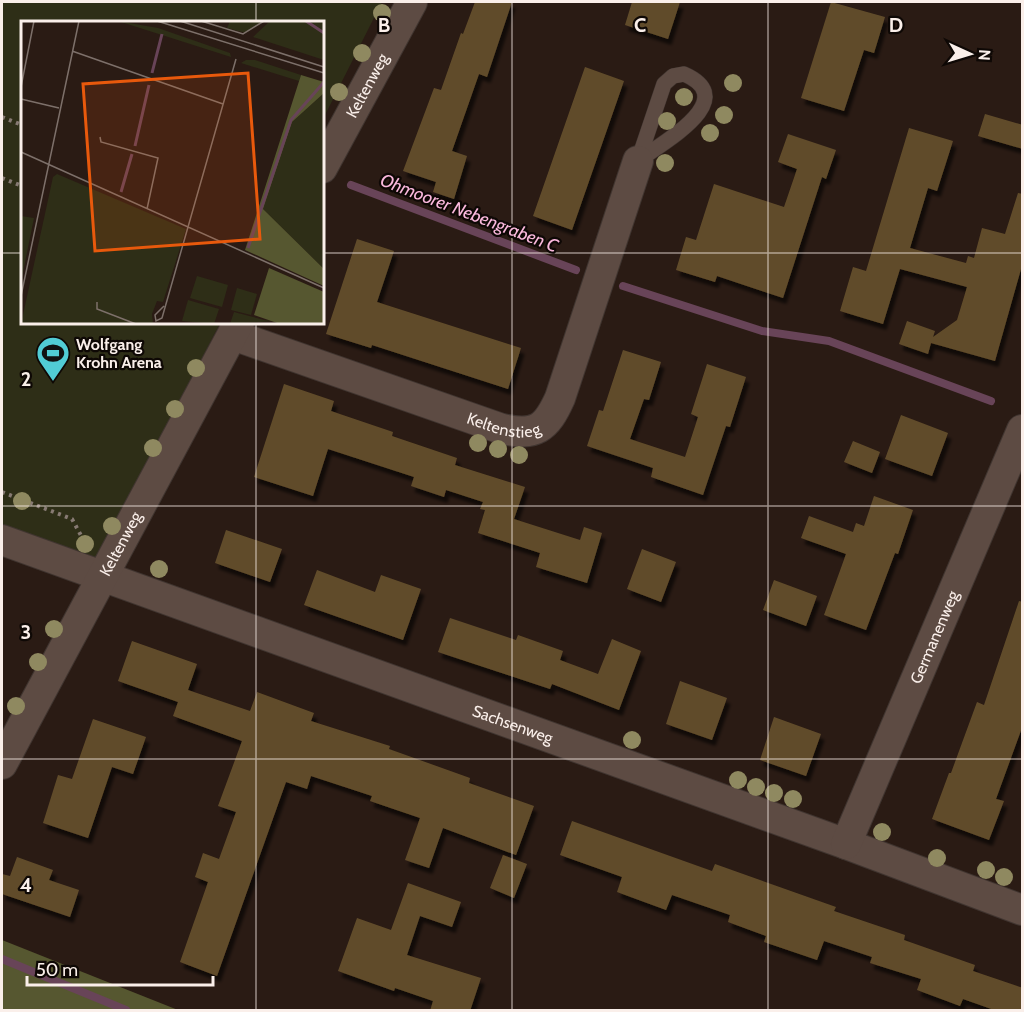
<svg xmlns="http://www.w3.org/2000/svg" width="1024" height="1012" viewBox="0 0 1024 1012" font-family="Cabin,sans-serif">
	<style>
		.green { fill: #2e2e17 }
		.forest { fill: #565730 }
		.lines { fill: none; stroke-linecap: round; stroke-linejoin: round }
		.stream { stroke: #684458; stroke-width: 8 }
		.building { fill: #614c2a; filter: url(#shadow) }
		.service-casing { stroke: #403530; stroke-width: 16 }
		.minor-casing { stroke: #403530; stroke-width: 32 }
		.path { stroke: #877a73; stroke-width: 4; stroke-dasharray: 3 4.5; stroke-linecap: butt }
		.service { stroke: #5d4b43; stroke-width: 15 }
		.minor { stroke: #5d4b43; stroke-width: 30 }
		.tree { fill: #8f8960 }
		.grid { fill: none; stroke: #faefea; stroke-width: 1.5; stroke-opacity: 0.55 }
		.labels { text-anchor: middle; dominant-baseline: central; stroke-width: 4.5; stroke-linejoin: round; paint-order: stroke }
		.street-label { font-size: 16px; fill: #faefea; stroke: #0e0805 }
		.poi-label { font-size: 16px; font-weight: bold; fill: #faefea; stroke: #0e0805; text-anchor: start }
		.water-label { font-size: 18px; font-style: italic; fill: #fab8dc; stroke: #0e0805 }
		.inset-river { fill: none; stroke: #684458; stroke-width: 3 }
		.inset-road { fill: none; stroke: #7d706a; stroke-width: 1.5 }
		.view { fill: #e8590c; fill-opacity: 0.15; stroke: #e8590c; stroke-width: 3 }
		.inset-edge { fill: none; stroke: #faefea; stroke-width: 3 }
		.grid-label { font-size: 20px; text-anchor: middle; font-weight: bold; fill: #faefea; stroke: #0e0805; stroke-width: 4.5; stroke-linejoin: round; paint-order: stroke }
	</style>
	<defs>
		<filter id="shadow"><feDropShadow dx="3.5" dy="6" stdDeviation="1.5" flood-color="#0009"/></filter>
	</defs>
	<rect width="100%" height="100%" fill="#2a1b14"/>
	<path class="green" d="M2 2H382L323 119 322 22H22V322L220 323 97 564 2 530Z"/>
	<path class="forest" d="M2 940 178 1010H2Z"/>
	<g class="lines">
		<path class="stream" d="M351 185 576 270
			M623 286 762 331 829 341 991 401
			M2 959 126 1010"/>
	</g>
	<path class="building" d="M475 2H512L487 77 479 74 452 151 467 156 454 199 433 192 436 182 403 171 434 88 441 90 461 33 463 34Z
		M632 2H680L668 39 625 25Z
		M831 2 885 17 874 53 864 50 844 111 801 98Z
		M585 67 624 81 572 230 533 216Z
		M985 114 1023 125V149L978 136Z
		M909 128 953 141 937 191 928 188 910 248 966 263 968 256 974 258 982 228 1005 234 1018 193 1023 194V262L995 361 931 343 928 354 899 344 907 321 935 331 933 337 957 320 967 287 900 269 883 324 840 311 853 267 866 271Z
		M788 134 836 150 826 179 822 177 783 298 717 276 715 282 676 270 686 237 696 240 714 184 784 207 797 169 778 162Z
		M357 239 394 251 377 302 521 348 508 389 372 345 371 348 326 334Z
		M623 350 661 362 649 400 644 399 630 439 685 457 698 417 691 414 707 364 746 377 730 427 726 426 703 495 651 477 653 468 587 446 599 410 603 411Z
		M284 384 334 401 331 411 393 432 392 436 457 458 455 465 525 487 514 519 580 540 584 527 602 533 587 583 536 567 540 553 478 533 485 510 480 509 483 502 446 490 444 497 411 486 414 477 328 449 313 496 254 477Z
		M901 415 948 433 932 476 885 459Z
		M853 441 880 452 872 473 844 462Z
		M874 496 913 510 898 554 895 553 866 630 824 615 846 554 801 538 809 516 853 532 856 523 864 526Z
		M226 530 282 549 270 582 215 563Z
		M642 549 676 562 661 602 627 589Z
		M317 570 375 592 381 575 421 589 403 640 304 605Z
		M774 580 817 596 806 626 763 610Z
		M1019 601 1023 602V725L996 799 1004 801 989 840 932 819 949 773H951L977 702 984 705Z
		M450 618 516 640 518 635 563 651 560 660 598 674 612 639 641 651 619 710 552 684 550 689 438 652Z
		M132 641 197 664 188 690 250 711 257 692 314 713 311 721 390 746 389 749 470 778 469 783 534 806 516 855 443 828 429 868 405 860 420 818 370 801 372 796 311 776 307 789 286 782 217 976 180 962 208 882 195 877 203 853 219 859 236 812 218 806 242 741 173 716 178 702 118 681Z
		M680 681 727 698 712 740 666 724Z
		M774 717 821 734 806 776 760 760Z
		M93 719 146 737 133 774 112 767 88 838 43 823 58 775 72 779Z
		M572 821 712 871 715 864 836 907 834 911 905 935 904 940 975 965 973 971 1023 988V1011H997L963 999 960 1006 917 990 921 979 870 963 872 957 824 941 817 960 764 942 766 936 728 922 730 915 672 895 666 910 617 892 622 877 560 855Z
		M503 855 527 864 514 898 490 888Z
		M17 857 53 870 49 880 79 890 70 917 2 894V874L10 876Z
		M408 883 461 902 452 927 420 916 407 955 481 978 470 1011H430L433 1001 395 988 394 991 338 971 357 918 391 930Z"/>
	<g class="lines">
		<defs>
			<path id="service" d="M684 74C743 100 661 143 638 161L664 84 673 76Z"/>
			<g id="minor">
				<path id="s1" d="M322 168 412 2"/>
				<path id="s2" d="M233 335 502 429C536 436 546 429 560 398L638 161"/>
				<path id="s3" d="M2 540 846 844 1022 910"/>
				<path id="s4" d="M2 764 239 322"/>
				<path id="s5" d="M846 844 1022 430"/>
			</g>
		</defs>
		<use href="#service" class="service-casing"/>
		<use href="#minor" class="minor-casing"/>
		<path class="path" d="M2 117 22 125
			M2 178 22 186
			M2 492 72 519 84 541"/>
		<use href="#service" class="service"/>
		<use href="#minor" class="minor"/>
	</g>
	<g class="tree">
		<circle cx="382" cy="13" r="9"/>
		<circle cx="362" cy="53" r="9"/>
		<circle cx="733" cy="83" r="9"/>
		<circle cx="339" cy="92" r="9"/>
		<circle cx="684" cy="97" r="9"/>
		<circle cx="724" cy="115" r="9"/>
		<circle cx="667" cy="121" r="9"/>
		<circle cx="710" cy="133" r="9"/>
		<circle cx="665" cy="163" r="9"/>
		<circle cx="196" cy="368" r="9"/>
		<circle cx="175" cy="409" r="9"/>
		<circle cx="478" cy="443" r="9"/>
		<circle cx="153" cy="448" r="9"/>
		<circle cx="498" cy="449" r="9"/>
		<circle cx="519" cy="455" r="9"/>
		<circle cx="22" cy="501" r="9"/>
		<circle cx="112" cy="526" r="9"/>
		<circle cx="85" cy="544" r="9"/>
		<circle cx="159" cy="569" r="9"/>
		<circle cx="54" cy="629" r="9"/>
		<circle cx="38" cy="662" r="9"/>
		<circle cx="16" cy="706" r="9"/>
		<circle cx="632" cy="740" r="9"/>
		<circle cx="738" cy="780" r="9"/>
		<circle cx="756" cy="787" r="9"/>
		<circle cx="774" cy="793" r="9"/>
		<circle cx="793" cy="799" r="9"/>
		<circle cx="882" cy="832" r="9"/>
		<circle cx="937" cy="858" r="9"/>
		<circle cx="986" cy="870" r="9"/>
		<circle cx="1004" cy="877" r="9"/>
	</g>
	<path class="grid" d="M256 2V22M512 2V1010M768 2V1010M2 253H22M322 253H1022M256 322V1010M2 506H1022M2 759H1022"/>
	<defs>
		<symbol id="stadium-pin" viewBox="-11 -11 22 30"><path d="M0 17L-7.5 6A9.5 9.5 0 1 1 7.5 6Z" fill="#51ccd5" stroke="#0e0805"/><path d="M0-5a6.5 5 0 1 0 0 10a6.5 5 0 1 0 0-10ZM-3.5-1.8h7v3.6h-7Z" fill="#111"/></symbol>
	</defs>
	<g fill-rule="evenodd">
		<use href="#stadium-pin" x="34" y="334" width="38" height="52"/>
	</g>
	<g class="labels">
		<g class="street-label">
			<text stroke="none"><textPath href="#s1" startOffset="94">Keltenweg</textPath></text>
			<text stroke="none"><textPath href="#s2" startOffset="286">Keltenstieg</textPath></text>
			<text stroke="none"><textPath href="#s4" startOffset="250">Keltenweg</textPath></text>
			<text stroke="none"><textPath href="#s5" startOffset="225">Germanenweg</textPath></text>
			<text stroke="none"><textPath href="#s3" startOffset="543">Sachsenweg</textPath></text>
		</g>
		<g class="poi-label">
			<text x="76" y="344">Wolfgang<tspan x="76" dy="18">Krohn Arena</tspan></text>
		</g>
		<g class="water-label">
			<text transform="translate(469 213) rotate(21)">Ohmoorer Nebengraben C</text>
		</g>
	</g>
	<g transform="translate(21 21)">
		<rect width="303" height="303" fill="#2a1b14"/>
		<path d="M97 0 137 7 209 32 210 36ZM209 0H242L225 12 206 7ZM249 0H303V39L232 16ZM225 39H234L280 54 278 60 220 42ZM303 72V248L242 188 271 101ZM36 153 165 208 142 281 136 280 131 293 132 303H0L32 156ZM0 195 13 197 0 261ZM176 255 207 264 201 286 169 277ZM216 267 236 273 230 294 210 289ZM167 279 198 288 193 303 161 300ZM213 291 243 299 254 300 209 303Z" fill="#2e2e17"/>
		<path d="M280 54 303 61V72L271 101 242 188 303 248V265L224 229ZM248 247 303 271V303H259L233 294Z" fill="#565730"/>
		<path class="inset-river" d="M285 0 303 12M131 52 141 13M114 125 128 64M100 171 111 133M227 227 270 99 303 61"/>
		<path class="inset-road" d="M136 0 303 52M159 0 303 46M180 0 222 13 243 0M51 30 202 83M0 66 13 0M0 78 38 87M79 116 80 121 137 137 126 188M0 131 303 267M0 275 58 0M76 281V288L115 303M143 285 134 294 135 300 141 297 215 38"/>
		<path class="view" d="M227 52 239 218 74 230 62 63Z"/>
		<rect width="303" height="303" class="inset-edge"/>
	</g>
	<g class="grid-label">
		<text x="384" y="32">B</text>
		<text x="640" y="32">C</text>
		<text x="896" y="32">D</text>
		<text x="26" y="386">2</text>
		<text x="26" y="639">3</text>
		<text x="26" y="892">4</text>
	</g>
	<rect width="1024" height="1012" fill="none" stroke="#faefea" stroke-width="6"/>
	<g transform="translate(970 54) rotate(94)" stroke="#0e0805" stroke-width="4.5" paint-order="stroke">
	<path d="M0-4.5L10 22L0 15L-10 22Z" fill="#faefea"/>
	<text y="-9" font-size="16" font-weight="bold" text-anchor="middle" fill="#faefea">N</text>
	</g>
	<path d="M27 976v9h186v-9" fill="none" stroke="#faefea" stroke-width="3"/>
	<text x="36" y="976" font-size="18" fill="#faefea" stroke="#0e0805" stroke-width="4.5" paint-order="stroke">50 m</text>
</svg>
